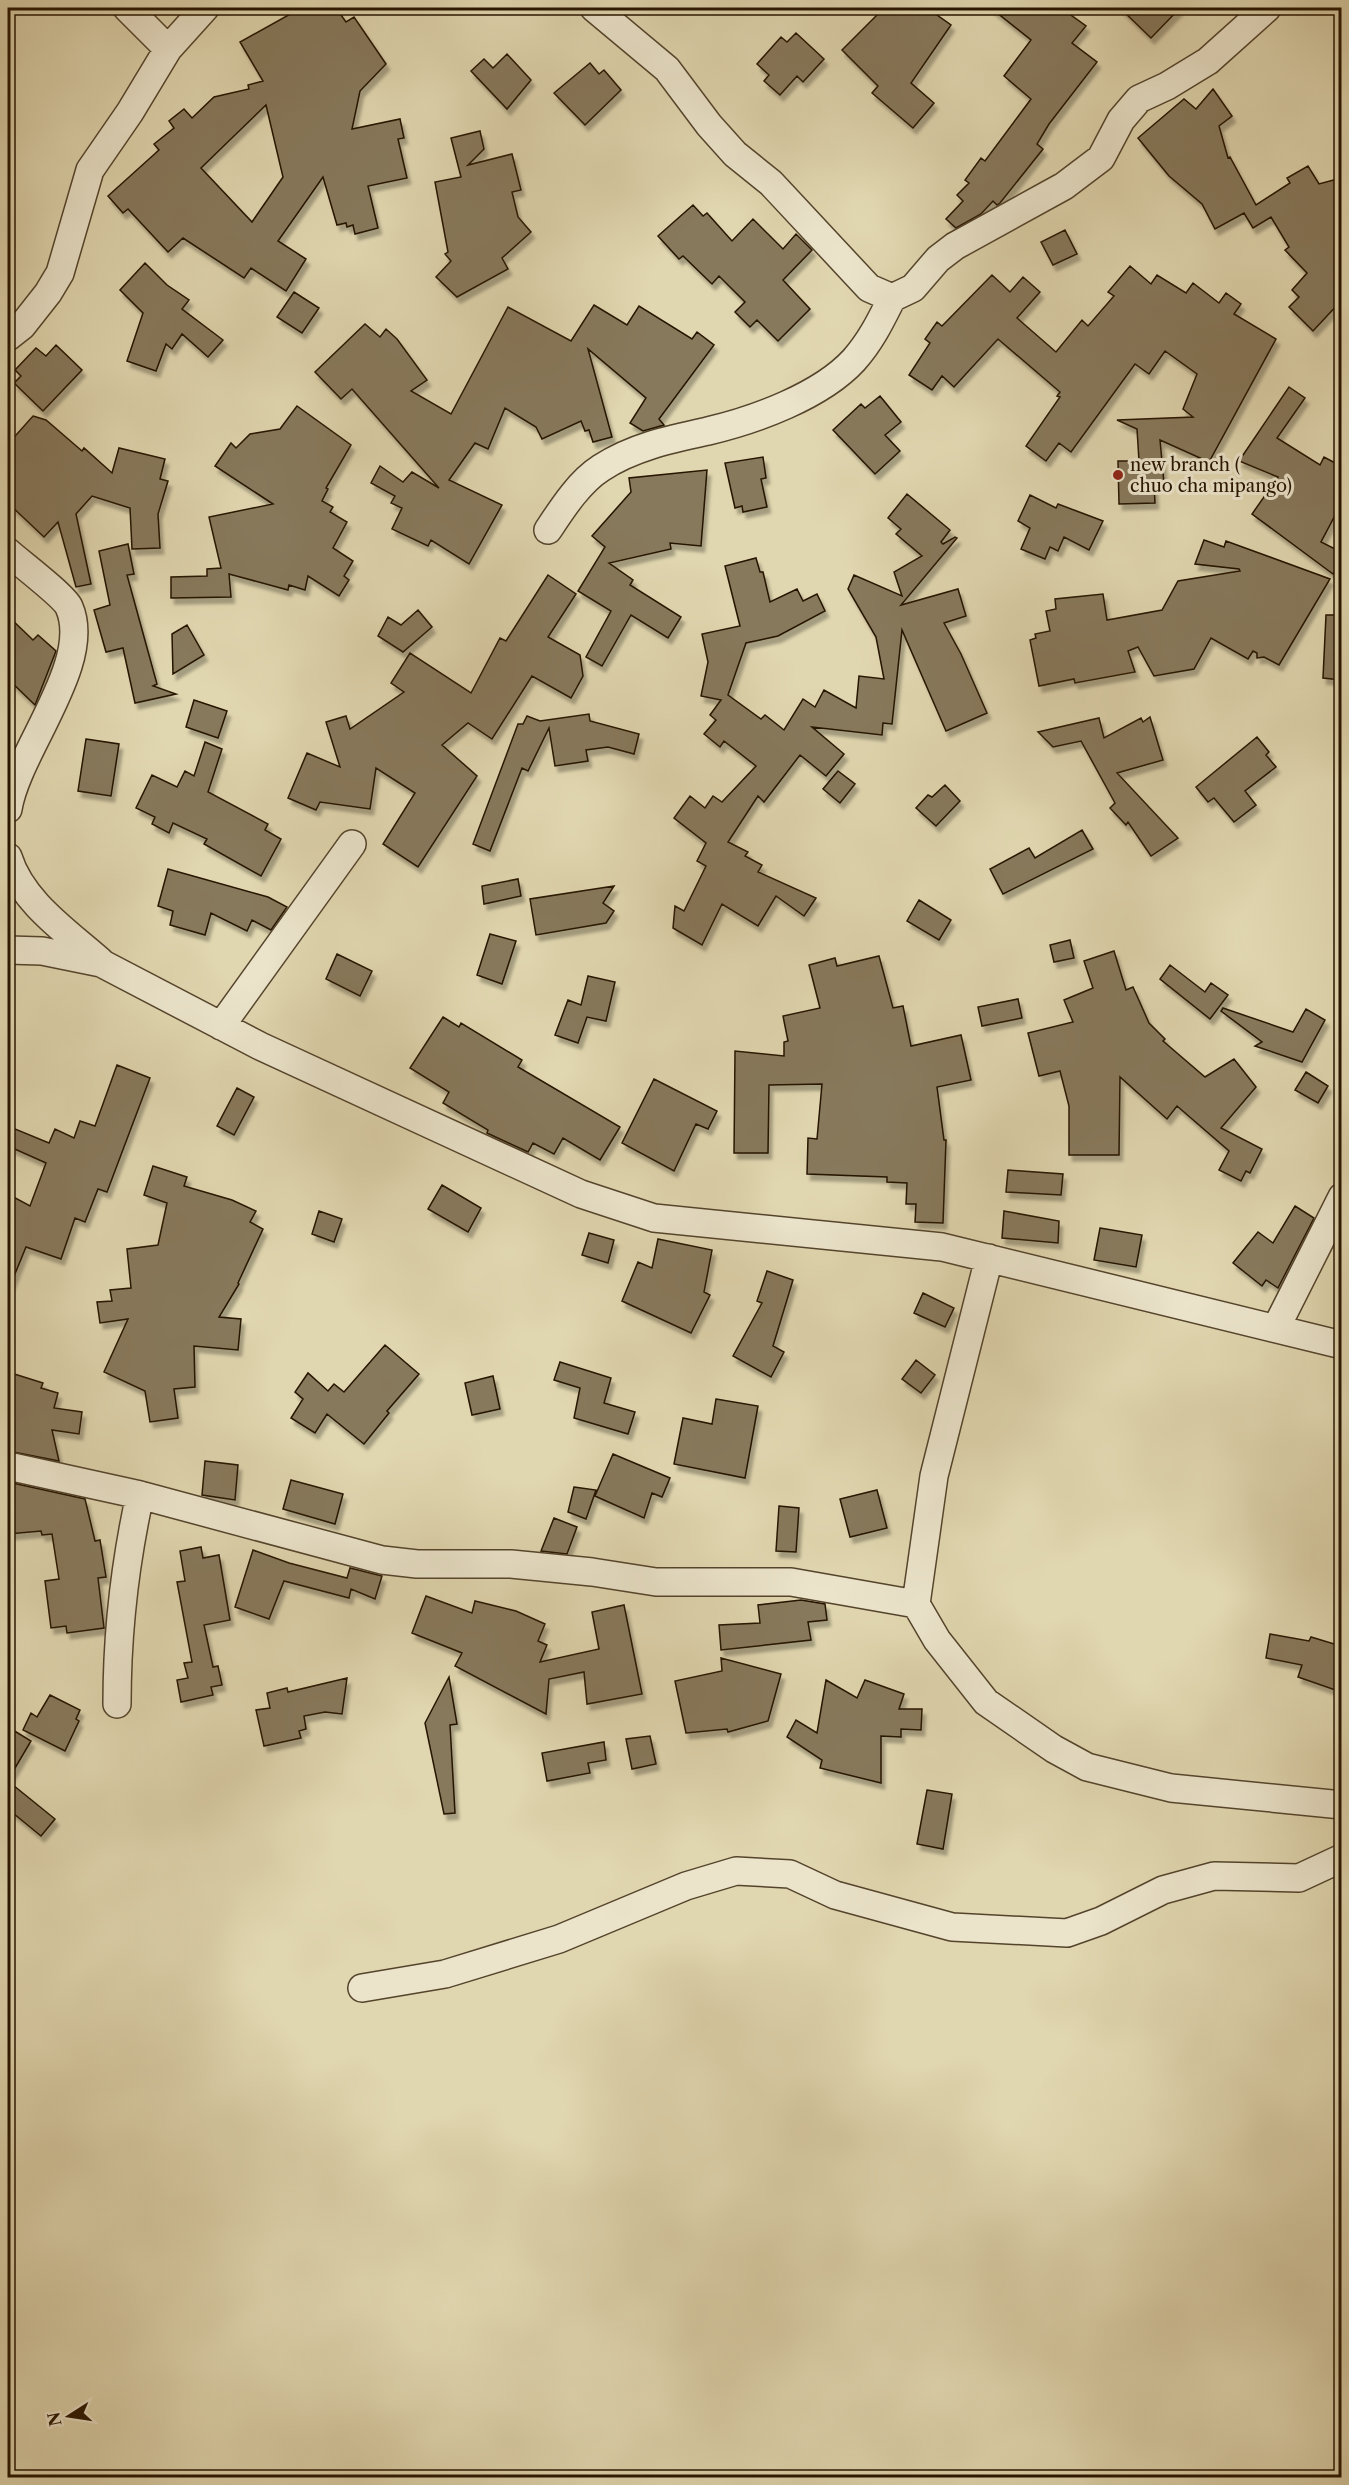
<svg xmlns="http://www.w3.org/2000/svg" width="1349" height="2485" viewBox="0 0 1349 2485" font-family="'Libre Caslon Text',serif">
	<style>
		.building { fill: #87795b; stroke: #261400; stroke-width: 1.5; fill-rule: evenodd; filter: url(#shadow) }
		.lines { fill: none; stroke-linecap: round; stroke-linejoin: round }
		.minor-casing { stroke: #54442c; stroke-width: 30 }
		.minor { stroke: #ebe4cb; stroke-width: 27 }
		.poi-dot { fill: #8f2418; stroke: #ebe4cb; stroke-width: 2 }
		.labels { text-anchor: middle; dominant-baseline: central; stroke-width: 6; stroke-linejoin: round; paint-order: stroke }
		.poi-label { font-size: 18px; fill: #261400; stroke: #ebe4cb; text-anchor: start }
	</style>
	<defs>
		<filter id="shadow"><feDropShadow dx="3.5" dy="6" stdDeviation="1.5" flood-color="#0004"/></filter>
	</defs>
	<rect width="100%" height="100%" fill="#e0d6af"/>
	<filter id="stains"><feTurbulence type="fractalNoise" baseFrequency=".00333" numOctaves="4"/><feColorMatrix values="0 0 0 0 .2 0 0 0 0 .09 0 0 0 0 .02 0 0 0 .5 -.17"/></filter>
	<radialGradient id="worn" r=".72"><stop offset=".6" stop-color="#630" stop-opacity="0"/><stop offset="1" stop-color="#630" stop-opacity=".3"/></radialGradient>
	<path class="building" d="M301 8H336L346 22 354 17 386 64 360 91 352 129 400 119 404 138 398 139 407 178 368 186 378 228 355 234 353 225 347 227 346 223 337 225 323 177 278 241 306 259 286 291 251 268 244 278 183 238 168 252 128 209 123 213 108 196 159 150 154 144 174 128 169 121 184 109 192 118 214 97 249 89 248 85 263 81 240 42ZM266 105 283 177 252 222 201 168Z
		M884 8H927L951 25 911 83 934 103 913 128 872 93 878 86 842 50Z
		M991 8H1061L1086 26 1072 43 1097 62 1049 124 1037 144 1043 149 1000 203 997 205 993 201 981 214 956 228 946 219 963 201 957 195 969 183 965 180 981 158 985 161 1031 99 1004 76 1031 40Z
		M1120 8H1180L1151 38Z
		M796 33 824 59 803 82 797 76 780 95 764 81 769 75 757 64 781 37 787 42Z
		M507 54 531 80 507 109 471 71 484 59 493 68Z
		M590 63 599 74 604 70 621 90 585 125 554 93Z
		M1213 89 1232 116 1219 126 1228 158 1230 157 1256 205 1290 183 1287 178 1308 166 1319 184 1341 178V301L1313 331 1289 307 1299 297 1292 290 1307 273 1285 250 1289 247 1271 217 1253 228 1244 213 1215 229 1202 204 1169 176 1138 138 1184 99 1196 109Z
		M480 131 484 149 468 165 512 154 521 190 512 192 518 217 531 232 502 258 508 269 457 297 436 277 451 261 445 254 448 252 435 182 461 177 451 138Z
		M693 205 703 216 707 213 732 241 753 219 783 249 796 234 812 250 783 280 810 309 778 341 757 320 750 327 735 312 745 302 719 276 712 284 683 256 679 259 658 236Z
		M1065 230 1077 254 1053 265 1041 242Z
		M145 263 167 285 189 300 182 309 223 340 208 357 182 334 172 349 166 344 156 371 127 361 143 313 120 290Z
		M1130 266 1151 284 1157 275 1186 293 1193 283 1219 303 1226 293 1241 304 1234 314 1276 339 1209 462 1160 440 1164 483 1154 484 1155 503 1119 504 1118 461H1139L1137 429 1117 420 1193 417 1183 409 1197 374 1165 351 1149 374 1135 364 1071 452 1059 443 1046 461 1026 446 1060 397 1057 396 1060 392 998 339 954 387 942 376 932 390 909 375 930 343 925 339 937 322 942 326 992 275 1010 292 1023 277 1040 292 1017 318 1056 352 1082 320 1088 326 1114 296 1108 292Z
		M294 292 319 308 302 333 277 317Z
		M594 305 627 325 639 306 692 339 697 332 714 345 659 419 664 425 643 431 630 423 646 398 588 349 612 437 593 442 589 430 585 431 581 421 542 439 536 427 505 408 488 449 475 443 449 480 502 505 469 564 431 540 428 546 392 529 402 508 391 503 395 496 371 483 380 466 403 482 412 472 439 488 352 389 341 399 315 372 365 324 380 337 386 329 397 339 427 380 411 391 451 414 508 307 571 341Z
		M56 345 82 370 43 411 14 383 21 376 15 370 36 348 46 356Z
		M1289 387 1305 398 1277 438 1320 465 1324 457 1341 466V504L1321 542 1341 552V560L1333 574 1252 514 1278 477 1239 461Z
		M880 396 901 422 885 435 900 451 875 474 833 430 861 404 865 408Z
		M297 406 351 445 326 488 328 489 322 501 333 507 330 512 347 522 333 548 353 561 344 576 349 580 339 596 308 576 305 590 289 585 288 590 229 574 231 597 171 598V577L207 576V569L221 568 209 517 273 504 215 466 231 443 236 448 250 434 280 429Z
		M33 416 46 420 82 451 84 448 112 473 119 448 165 459 160 479 168 481 158 514 160 548 132 549 130 508 92 496 76 514 91 584 76 587 58 522 44 537 8 503V444Z
		M763 457 766 478 761 479 767 507 743 512 742 506 735 508 725 463Z
		M707 470 701 546 670 543 671 549 609 563 633 580 630 585 681 617 668 638 631 615 602 666 586 657 611 611 578 591 605 547 592 536 631 492 629 478Z
		M907 494 950 530 941 542 943 544 955 537 957 538 901 605 958 589 966 616 944 623 961 654 987 713 946 731 902 630 892 724 883 723 882 735 812 727 844 754 826 776 800 755 764 802 758 796 728 842 748 852 745 856 762 865 758 872 816 898 804 916 776 896 758 926 722 904 702 945 673 928 675 906 684 911 706 866 697 861 706 843 674 818 690 796 705 808 713 796 722 802 756 766 724 741 720 747 704 734 716 720 710 715 721 700 701 696 708 662 702 634 740 626 725 566 756 558 760 572H763L770 602 797 589 803 601 817 594 825 611 778 636 746 643 728 695 761 719 765 715 784 730 803 699 815 707 824 690 856 708 859 676 884 679 876 637 848 589 854 575 902 596 894 572 922 556 896 534 901 529 888 518Z
		M1030 495 1056 508 1058 504 1103 521 1089 550 1064 537 1058 551 1050 547 1045 559 1021 549 1030 528 1018 521Z
		M1204 540 1224 547 1226 541 1330 579 1279 665 1264 657 1257 658V653L1253 651 1248 659 1211 638 1194 669 1154 676 1138 647 1128 651 1135 672 1075 683 1074 679 1039 686 1030 640 1036 638 1035 634 1050 631 1046 611 1056 609 1055 599 1103 594 1107 620 1162 610 1178 581 1240 571 1239 569 1195 564Z
		M128 544 134 574 127 575 157 684 153 686 176 694 135 703 123 648 106 652 94 610 110 605 99 551Z
		M548 575 576 594 548 637 580 655 583 676 571 698 532 676 492 739 468 723 442 745 477 776 418 867 383 844 415 793 376 768 370 809 320 802 316 810 288 798 307 753 340 767 326 722 346 716 350 729 404 692 391 683 410 653 471 693 500 638 506 641Z
		M418 610 432 627 403 652 378 636 388 617 401 625Z
		M1326 615H1341V680L1323 678Z
		M8 616 33 640 38 635 56 651 35 705 8 679Z
		M187 625 204 655 173 674 172 634Z
		M194 700 227 711 218 738 186 727Z
		M589 714 590 721 639 734 634 754 608 747 586 750 588 761 555 766 549 728 528 771 522 768 490 851 473 844 518 724H523L527 716 540 721Z
		M1150 717 1163 760 1117 773 1178 838 1151 856 1128 822 1126 825 1110 808 1115 803 1081 741 1053 747 1038 732 1099 718 1104 738 1141 718 1143 722Z
		M1257 737 1269 752 1266 755 1276 767 1245 791 1256 805 1234 822 1214 798 1208 802 1196 787Z
		M86 739 119 744 111 796 78 791Z
		M205 742 222 749 208 792 268 824 265 830 281 839 261 876 204 844 207 839 173 823 169 833 152 824 155 817 136 808 152 775 177 787 185 771 194 776Z
		M838 771 855 784 840 803 823 789Z
		M945 785 960 801 936 826 916 808 928 795 932 797Z
		M1082 830 1093 849 1003 894 990 869 1029 848 1035 858Z
		M168 869 268 897 287 907 271 930 252 920 247 931 211 913 205 935 170 925 173 911 158 906Z
		M518 879 521 896 484 904 482 886Z
		M614 886 603 903 614 911 606 923 536 935 530 899Z
		M919 900 951 920 939 940 907 921Z
		M490 934 516 941 502 984 477 975Z
		M1070 940 1074 958 1054 962 1050 945Z
		M1114 951 1126 990 1133 987 1149 1023 1165 1039 1163 1041 1205 1077 1234 1059 1256 1087 1221 1128 1262 1149 1250 1173 1246 1171 1241 1181 1219 1170 1229 1151 1177 1106 1167 1119 1120 1077 1119 1155H1069V1106L1060 1071 1039 1076 1028 1033 1073 1022 1064 1000 1093 988 1084 961Z
		M337 954 372 971 360 996 326 979Z
		M879 956 893 1008 903 1006 911 1046 961 1035 971 1080 937 1087 944 1140H946L943 1223 915 1222 916 1204H906L907 1183 887 1182V1177L807 1174 808 1138 817 1139 822 1084 769 1085 768 1153H734L735 1051 784 1056V1042L788 1041 783 1016 820 1008 809 965 835 958 837 966Z
		M1170 965 1205 992 1211 983 1228 995 1210 1019 1160 979Z
		M588 976 615 982 606 1021 587 1017 578 1043 555 1035 568 1000 581 1005Z
		M1018 999 1022 1018 982 1026 978 1007Z
		M1223 1008 1293 1032 1306 1009 1325 1020 1302 1062 1255 1046 1262 1042 1221 1011Z
		M443 1017 459 1027 461 1023 522 1060 518 1067 620 1127 600 1160 563 1138 554 1154 533 1143 528 1152 487 1133 488 1130 443 1103 449 1092 410 1068Z
		M117 1065 150 1078 107 1192 98 1189 85 1222 75 1218 61 1259 26 1247 8 1291V1194L30 1206 46 1163 8 1146V1126L49 1143 55 1129 74 1138 80 1121 95 1126Z
		M1306 1072 1328 1086 1318 1103 1295 1090Z
		M654 1079 717 1111 708 1129 696 1124 674 1171 622 1143Z
		M237 1088 254 1097 234 1135 217 1126Z
		M153 1166 187 1177 184 1186 232 1200 256 1211 250 1222 263 1229 238 1283 239 1284 219 1317 241 1319 238 1350 194 1346 195 1387 174 1389 178 1418 150 1422 145 1391 104 1372 128 1319 100 1323 97 1302 112 1301 110 1290 131 1288 127 1249 158 1245 167 1203 144 1195Z
		M1008 1170 1063 1174 1061 1195 1006 1192Z
		M442 1185 481 1208 468 1232 428 1209Z
		M1295 1206 1314 1218 1278 1288 1266 1280 1262 1286 1233 1263 1258 1232 1273 1243Z
		M319 1211 342 1219 334 1242 312 1234Z
		M1004 1211 1059 1221 1058 1243 1002 1238Z
		M1100 1228 1142 1235 1136 1267 1094 1260Z
		M589 1233 614 1240 608 1263 582 1255Z
		M658 1239 712 1250 704 1292 710 1295 691 1333 622 1301 638 1262 652 1268Z
		M767 1271 793 1280 773 1346 784 1352 771 1377 733 1356 762 1303 757 1301Z
		M923 1293 954 1308 945 1327 914 1313Z
		M385 1345 419 1374 387 1411 389 1413 364 1444 327 1414 315 1433 291 1418 303 1399 295 1392 308 1373 328 1391 334 1384 344 1392Z
		M916 1360 935 1375 921 1393 902 1379Z
		M560 1362 611 1378 604 1403 635 1412 628 1434 574 1418 580 1388 554 1380Z
		M8 1372 43 1383 41 1388 58 1393 54 1408 82 1412 79 1434 52 1430 59 1461 8 1451Z
		M493 1376 500 1409 472 1415 465 1383Z
		M716 1399 758 1406 745 1478 674 1464 683 1418 712 1424Z
		M613 1454 670 1478 662 1497 652 1493 644 1518 595 1496Z
		M205 1461 238 1465 235 1500 202 1495Z
		M291 1480 343 1494 335 1524 283 1509Z
		M8 1482 85 1499 95 1541 100 1540 106 1577 98 1578 104 1628 67 1633 66 1626 51 1628 45 1581 59 1579 52 1534 42 1535 41 1531 8 1534Z
		M574 1487 596 1490 586 1519 568 1512Z
		M877 1490 887 1528 850 1537 840 1499Z
		M779 1506 799 1508 796 1552 776 1551Z
		M554 1518 577 1527 567 1554 541 1551Z
		M201 1547 203 1558 219 1555 230 1620 204 1625 213 1667 218 1666 222 1685 211 1687 213 1695 181 1702 177 1680 188 1678 184 1663 192 1662 177 1582 185 1581 180 1551Z
		M253 1550 289 1563 347 1578 350 1568 382 1576 375 1599 351 1589 349 1598 284 1581 269 1619 235 1607Z
		M426 1596 472 1613 475 1601 516 1611 545 1624 538 1641 547 1645 540 1662 599 1649 592 1612 624 1605 642 1694 587 1704 584 1672 549 1679 546 1714 455 1666 462 1653 412 1633Z
		M801 1600 825 1604 827 1620 808 1622 811 1640 721 1650 719 1625 760 1623 758 1605Z
		M1270 1634 1309 1641 1311 1637 1341 1646V1692L1298 1677 1302 1665 1266 1658Z
		M721 1658 781 1674 768 1721 728 1732 727 1729 686 1733 675 1681 722 1671Z
		M449 1677 457 1724 450 1725 455 1813 444 1814 425 1723Z
		M347 1678 342 1714 325 1712 304 1716 306 1729 299 1731 301 1738 264 1746 256 1710 270 1708 267 1693 287 1688 288 1692Z
		M826 1680 857 1698 865 1680 904 1694 899 1709H922L921 1730 901 1729V1737L881 1736V1783L820 1768 822 1760 787 1737 796 1720 817 1733Z
		M50 1695 80 1710 76 1719 79 1721 65 1751 23 1730 31 1713 37 1717Z
		M8 1727 31 1741 8 1780Z
		M650 1736 656 1764 632 1769 626 1739Z
		M604 1742 606 1760 588 1763 590 1773 547 1781 542 1753Z
		M8 1781 55 1819 41 1836 8 1809Z
		M927 1790 952 1794 943 1849 917 1844Z"/>
	<g class="lines">
		<defs>
			<path id="minor" d="M127 8 168 49
				M594 8 667 69 709 125 735 154 771 183 869 288 892 298 913 288 938 259 955 246 1064 186 1101 158 1121 120 1139 99 1167 86 1208 61 1267 8
				M8 337 22 326 48 293 60 273 90 170 130 112 168 49 205 8
				M548 530C562 509 579 482 601 468 633 447 671 439 708 431 755 420 821 396 854 360 871 341 881 320 892 298
				M8 552C19 562 64 596 69 607 94 663 17 751 8 809
				M8 857C22 902 66 931 101 962
				M8 950 42 951 101 963 260 1046 581 1194 654 1218 942 1247 1342 1345
				M221 1026 352 844
				M989 1258 934 1476 916 1604 937 1640 986 1702 1054 1749 1087 1767 1171 1788 1342 1805
				M1276 1328 1342 1197
				M8 1466 140 1495 382 1560 417 1564H511L592 1572 656 1582H791L916 1604
				M117 1704C117 1635 125 1563 140 1495
				M362 1988 445 1974 559 1939 686 1886 736 1871 790 1874 835 1895 952 1927 1067 1933 1101 1921 1163 1890 1214 1876 1299 1878 1342 1858"/>
		</defs>
		<use href="#minor" class="minor-casing"/>
		<use href="#minor" class="minor"/>
	</g>
	<circle class="poi-dot" cx="1118" cy="475" r="6"/>
	<g class="labels">
		<g class="poi-label">
			<text x="1130" y="465">new branch (<tspan x="1130" dy="21">chuo cha mipango)</tspan></text>
		</g>
	</g>
	<rect width="1349" height="2485" fill="none" stroke="#e0d6af" stroke-width="30"/>
	<rect x="9" y="9" width="1331" height="2467" fill="none" stroke="#261400" stroke-width="3"/>
	<rect x="15" y="15" width="1319" height="2455" fill="none" stroke="#261400" stroke-width="1.5"/>
	<g transform="translate(69 2416) rotate(258)" stroke="#ebe4cb" stroke-width="4.5" paint-order="stroke">
	<path d="M0-4.5L10 22L0 15L-10 22Z" fill="#261400"/>
	<text y="-9" font-size="16" font-weight="bold" text-anchor="middle" fill="#261400">N</text>
	</g>
	<rect width="100%" height="100%" filter="url(#stains)"/>
	<rect width="100%" height="100%" fill="url(#worn)"/>
</svg>
